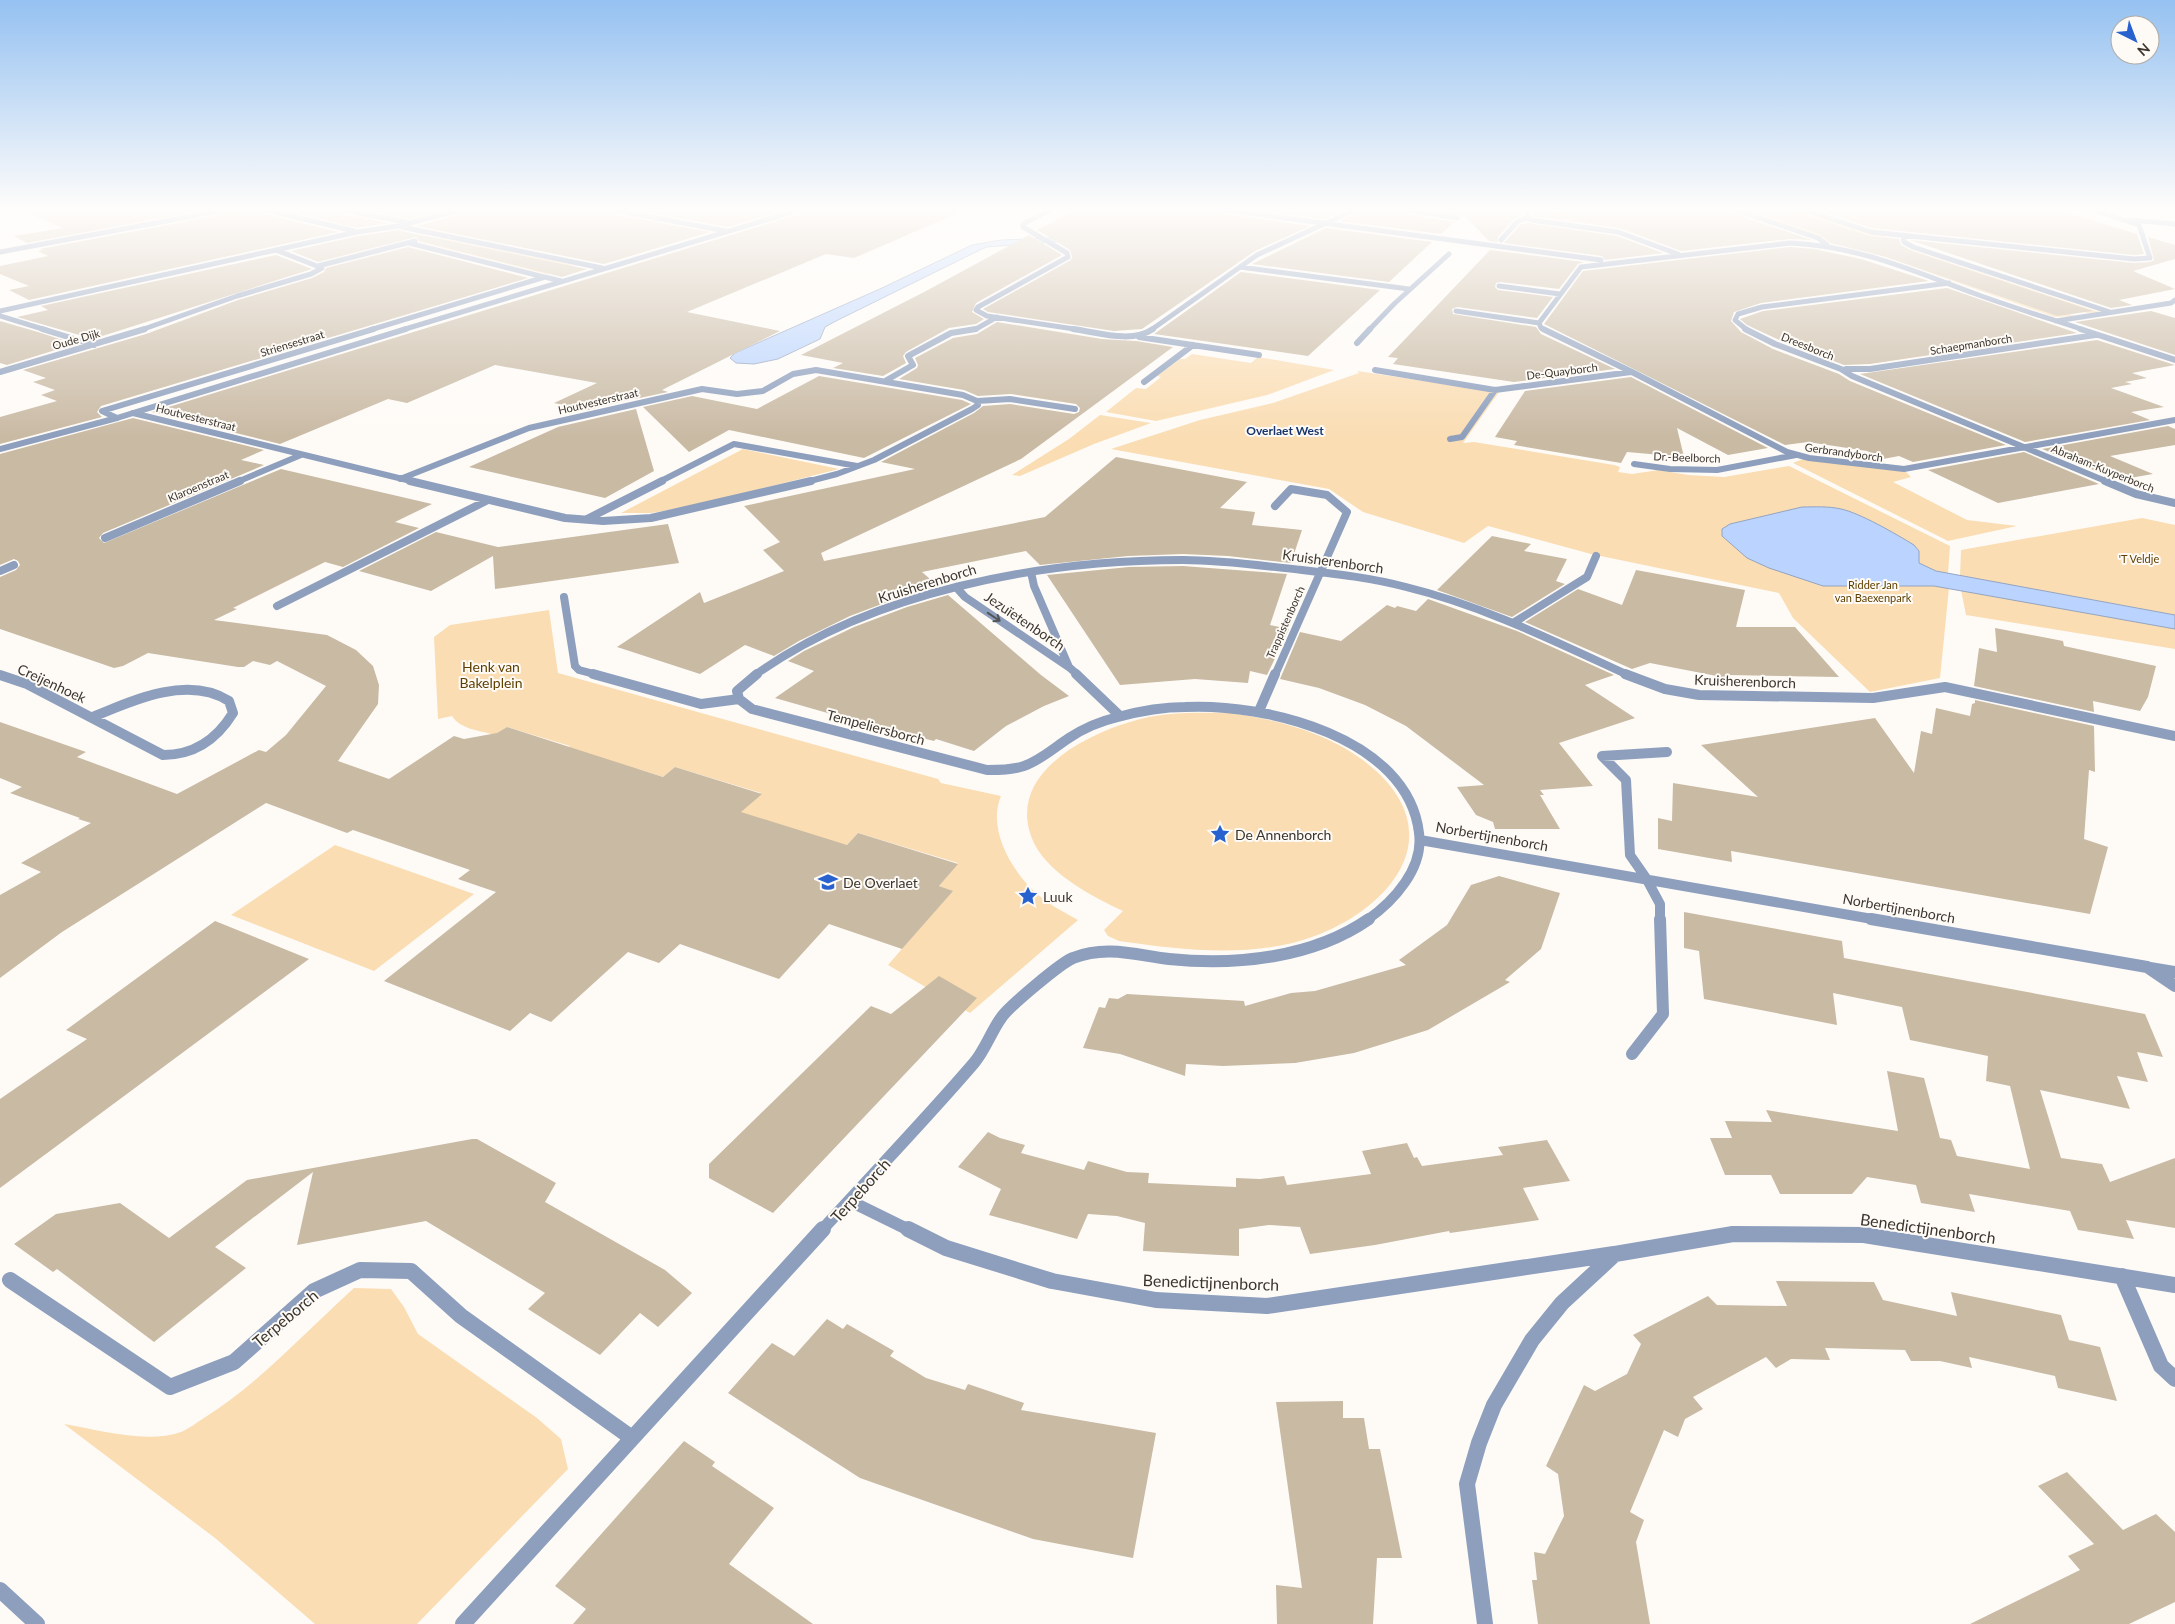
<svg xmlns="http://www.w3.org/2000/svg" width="2175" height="1624" viewBox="0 0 2175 1624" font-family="Lato,sans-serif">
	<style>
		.green { fill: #faddb3 }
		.water { fill: #bad4ff; stroke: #94a4c0 }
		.building { fill: #c9baa4 }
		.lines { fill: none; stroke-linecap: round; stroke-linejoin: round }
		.minor-far5 { stroke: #8d9fbd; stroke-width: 5 }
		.minor-far4 { stroke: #8d9fbd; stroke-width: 6 }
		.minor-far3 { stroke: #8d9fbd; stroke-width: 8 }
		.minor-far2 { stroke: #8d9fbd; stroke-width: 10 }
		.minor-far1 { stroke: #8d9fbd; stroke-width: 12 }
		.minor { stroke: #8d9fbd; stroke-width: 16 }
		.tertiary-far1 { stroke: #8d9fbd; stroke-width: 5 }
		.tertiary { stroke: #8d9fbd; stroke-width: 6 }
		.oneway { stroke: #545558 }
		.labels { text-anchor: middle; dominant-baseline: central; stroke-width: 4; stroke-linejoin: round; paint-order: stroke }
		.far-street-label { font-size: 11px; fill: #3c352d; stroke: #fefbf7 }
		.far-park-label { font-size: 11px; fill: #5f3f00; stroke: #fefbf7 }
		.far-neighbourhood-label { font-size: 12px; font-weight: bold; fill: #19366c; stroke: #fefbf7 }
		.street-label { font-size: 14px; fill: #3c352d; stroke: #fefbf7 }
		.park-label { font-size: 14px; fill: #5f3f00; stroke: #fefbf7 }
		.poi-label { font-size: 14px; fill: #3c352d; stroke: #fefbf7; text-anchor: start }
		.near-street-label { font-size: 16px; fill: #3c352d; stroke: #fefbf7 }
	</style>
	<rect width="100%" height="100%" fill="#fefbf7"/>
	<path class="green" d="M1740 209H1758L2075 316 2054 317 1863 249 1825 243Z
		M1773 209H1795L1865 232 1885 235 1893 244 2099 312 2090 314Z
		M440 238 573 265 546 274 420 242Z
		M1192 354 1251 363 1258 357 1334 370 1267 395 1156 421 1106 412 1136 388 1146 389 1161 377 1157 376 1180 359H1185Z
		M1357 371 1499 392 1463 443 1474 442 1614 465 1620 467 1618 472 1632 474 1659 470 1688 475 1724 477 1789 466 1950 546 1947 587 1949 588 1940 678 1870 692 1793 618 1779 593 1591 554 1488 526 1464 543 1363 512 1329 489 1111 449 1200 420 1273 403 1359 373Z
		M1100 415 1151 423 1094 444 1020 476 1012 475 1069 439Z
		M743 449 839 469 692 506 651 513H621Z
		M1808 457 1906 472 1911 477 1893 482 1967 520 2017 526 1948 541 1793 463Z
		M2142 518 2175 525V615L1960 576 1961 550Z
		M1961 590 2175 629V649L1966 615Z
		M549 610 558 673 938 779 941 783 1001 796C986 831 1015 877 1042 898 1053 907 1066 913 1078 920L970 1013 888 965 952 891 939 886 958 863 858 833 847 845 733 819 761 793 675 767 663 777 638 769 557 757 570 746 507 727 494 735C480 730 461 730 452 716L438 719 434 637 450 625Z
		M1232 713C1283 721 1336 735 1375 770 1460 847 1370 926 1288 944 1232 956 1175 949 1119 941L1108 936 1104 930 1123 911C1093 897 1051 875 1035 845 1002 779 1079 737 1130 722 1164 711 1198 713 1232 713Z
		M335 845 474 894 374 971 231 915Z
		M354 1288 391 1289 404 1307 418 1334 537 1418 561 1439 568 1469 417 1624H315L215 1538 64 1424C100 1430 146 1444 181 1432 189 1429 197 1422 204 1418 260 1383 305 1332 354 1288Z"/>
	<path class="water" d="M1167 209H1180L1119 237 986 247 836 321 825 327 820 339 778 359 754 364 736 363 730 358 735 353 882 288 972 245 1001 240 1109 236Z
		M1802 507C1815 507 1828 506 1841 509 1860 513 1896 534 1914 545L1919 551V563L1936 571 2175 615V629L1934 586H1823L1769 568 1747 558 1722 536V529L1730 524Z"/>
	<path class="building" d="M20 210H204L27 243 14 236 63 228Z
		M234 210H258L261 213 338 232 29 300 9 290 29 286 0 274V266L48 256 38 251 43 250 40 249 231 213Z
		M283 210H334L337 213 388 223 357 228Z
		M364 210H444L409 219Z
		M467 210H604L607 213 710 232 604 264 417 226 464 213Z
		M635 210H785L728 227Z
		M806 210H965L854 258 826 254 687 312 780 331 662 390 668 392 635 399 633 397V399L587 410 554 403 597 383 495 365 407 403 388 399 280 444 152 412 803 213Z
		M1076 210H1213L1216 213 1310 226 1255 251 1142 329 1114 331 988 312 983 309 1071 260 1072 257 1070 250 1037 230Z
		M1254 210H1345L1324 219Z
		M1360 210H1397L1400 213 1454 222 1441 234 1341 221Z
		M1432 210H1523V215L1515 218 1498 237 1497 242 1489 241 1463 214 1461 216Z
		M1531 210 1563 212 1564 210H1729L1732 213 1812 240 1790 239 1681 251 1620 228 1533 216Z
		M1748 210H1798L1801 213 1870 236 1899 239 1901 245 1912 251 2093 311 2057 316 1886 257 1831 243 1819 234Z
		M1817 210H2059L2137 234 2144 254 2134 255 1872 228Z
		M1527 223 1617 236 1663 253 1605 260 1602 256 1504 243 1520 225Z
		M1326 228 1432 242 1389 282 1252 264Z
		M399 230 401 231 587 269 562 277 419 241 416 237 318 262 291 251 358 236Z
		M1029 235 1062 255 976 303 972 312 984 319 976 324 949 328 906 352 903 356 906 363 883 376 833 368 843 363 801 355 926 291Z
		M2148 237 2175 245V259L2133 271 2175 289 2119 300 2132 305 2111 308 1910 240 2134 263 2150 262 2154 260Z
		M408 247 528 278 101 406 97 412 102 417 0 444V417L57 401 41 395 55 390 33 382 46 378 23 370 146 334 238 300 312 278 324 272 326 268Z
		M1790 247 1814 249 1861 259 1929 281 1761 303 1734 312 1731 321 1741 332 1773 349 1839 374 1850 381 2006 445 1913 462 1899 456 1883 459 1867 451 1808 442 1785 445 1544 324 1583 271Z
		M1490 250 1584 262 1578 264 1559 289 1500 282 1496 283 1495 287 1498 290 1553 297 1537 318 1457 307 1452 309 1453 314 1536 327 1541 334 1615 369 1514 382 1393 364 1398 358 1388 357Z
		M276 255 312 269 93 339 17 317 48 310 41 306Z
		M1241 272 1380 290 1308 356 1154 334Z
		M1947 288 2077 333 1870 364 1844 365 1777 339 1747 325 1740 319 1763 311Z
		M2151 311 2175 318V355L2075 322Z
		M0 321 38 332 75 344 7 365 0 363Z
		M997 322 1102 339 1136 341 1173 347 1021 459 821 553 824 561 1045 517 1116 457 1247 482 1220 508 1255 512 1252 525 1302 530 1291 563 1228 556 1183 554 1128 556 1040 565 1026 551 922 572 938 586 903 596 850 616 799 641 774 656 745 645 700 674 617 647 700 592 704 603 784 571 763 550 780 542 744 506 915 469 881 462 974 413 983 406 1010 404 1074 414 1079 412 1080 408 1076 404 1011 394 978 396 964 390 899 379 917 368 918 365 915 358 953 338 977 334Z
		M2097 340 2175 365 2132 373 2147 378 2125 382 2132 384 2111 388 2164 407 2131 412 2150 420 2025 442 1860 374Z
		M819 376 962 400 971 404 864 458 729 430 689 452 643 407 692 396 757 409Z
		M1631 377 1768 448 1728 455 1677 428 1684 457 1627 452 1621 463 1514 445 1517 441 1495 437 1525 391Z
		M636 409 654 471 605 498 469 467 558 427Z
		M133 418 264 450 241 460 264 465 103 533 99 538 104 543 281 469 432 504 395 522 419 528 343 567 325 562 233 608 237 609 214 620 327 635 356 650 373 666 379 685 378 704 338 761 389 779 454 736 464 739 497 733 507 727 663 777 675 767 762 794 741 812 847 845 858 833 958 864 939 886 953 891 902 949 829 924 779 979 680 944 659 963 628 952 551 1022 530 1013 510 1031 384 981 496 892 458 879 470 870 353 830 347 833 266 803 62 932 0 978V895L41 872 21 863 91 823 78 819 80 818 10 793 22 787 0 778V722L86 752 77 757 177 794 259 750 266 752 286 735 326 686 277 661 270 665 253 661 244 667H238L148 653 123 666 114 668 0 629V577L16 570 20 565 18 561 14 559 0 565V454Z
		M2168 426 2175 429V445L2110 456 2153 474 2118 480 2042 449Z
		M2024 452 2099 484 1998 503 1928 470Z
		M668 524 679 563 495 589 493 556 431 591 359 571 436 532 498 547Z
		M1492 536 1531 544 1524 551 1567 559 1556 581 1565 584 1512 617 1437 590Z
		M1183 566 1287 574 1270 625 1289 629 1267 675 1250 671 1248 683 1195 679 1120 685 1047 575 1129 567Z
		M1636 570 1745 590 1736 627H1795L1839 677 1728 675 1727 678 1650 663 1632 669 1525 622 1578 589 1622 605Z
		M948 595 1041 675 1069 696 1044 706 1006 726 974 751 936 739 934 741 859 722 775 698 814 671 788 661 804 651 854 627 907 607Z
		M1428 599 1517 631 1614 675 1585 685 1635 718 1559 743 1593 786 1540 790 1544 795H1540L1560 829H1495L1493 822 1476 815 1457 787 1484 785 1406 726 1365 705 1319 688 1280 679 1300 632 1341 641 1387 605 1395 608 1397 606 1416 611Z
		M1995 628 2063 641 2064 646 2156 666 2148 697 2140 711 2093 701 2094 712 1974 686 1979 648 1997 652Z
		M1975 700 2094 726 2095 772 2089 770 2084 839 2108 847 2090 914 1731 851 1732 862 1658 849V818L1672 821 1673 783 1758 797 1701 745 1875 718 1914 773 1921 731 1932 734 1936 708 1970 716 1972 704 1975 703Z
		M1499 876 1560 893 1541 949 1505 980 1510 982 1428 1030 1354 1053 1295 1063 1223 1066 1186 1064 1185 1076 1120 1054 1083 1048 1099 1007 1105 1008 1109 998 1118 999 1127 994 1244 1001 1245 1006 1291 993 1315 991 1406 965 1399 960 1447 925 1471 885Z
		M1684 912 1842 941 1844 958 2145 1014 2163 1057 2137 1052 2148 1082 2117 1076 2130 1109 2040 1090 2061 1158 2102 1164 2110 1182 2175 1158V1228L2126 1220 2134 1239 2078 1230 2070 1211 1969 1194 1975 1212 1921 1203 1916 1185 1867 1177 1852 1194H1780L1771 1175H1725L1710 1138H1732L1725 1121 1772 1122 1766 1110 1898 1131 1887 1071 1924 1078 1940 1138 1951 1140 1957 1156 2030 1169 2010 1086 1986 1081 1988 1056 1910 1040 1902 1007 1833 993 1837 1025 1704 999 1699 951 1684 948Z
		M215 921 309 959 0 1188V1099L87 1039 66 1030Z
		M939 976 977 998 773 1213 709 1178V1164L871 1006 891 1014Z
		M988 1132 1000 1138 1025 1145 1021 1153 1084 1170 1088 1161 1127 1172 1149 1173 1148 1183 1236 1187V1178L1260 1179 1284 1176 1287 1185 1371 1174 1362 1151 1407 1143 1414 1158 1417 1157 1422 1166 1503 1155 1498 1147 1547 1140 1570 1181 1523 1188 1539 1220 1450 1233 1449 1231 1375 1245 1310 1254 1300 1227 1269 1225 1239 1229V1256L1143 1251 1145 1223 1117 1216 1088 1214 1077 1239 989 1215 1001 1189 958 1167Z
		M472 1139H477L556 1183 545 1202 665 1270 692 1293 658 1327 640 1313 600 1355 528 1309 545 1293 426 1221 297 1245 313 1172 215 1247 246 1268 154 1342 57 1269 53 1272 14 1244 56 1214 120 1203 169 1238 247 1180Z
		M1776 1281 1874 1282 1883 1300 1957 1316 1951 1292 2061 1315 2069 1340 2100 1347 2117 1401 2058 1388 2055 1376 1969 1357 1972 1368 1940 1361H1911L1905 1350 1825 1348 1830 1360 1791 1359 1776 1368 1766 1357 1693 1397 1703 1409 1685 1419 1678 1437 1664 1430 1630 1512 1644 1520 1636 1542 1650 1624H1538L1532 1580H1537L1534 1552 1545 1554 1564 1516 1558 1474 1546 1466 1584 1385 1595 1391 1627 1374 1641 1344 1633 1335 1708 1296 1717 1305 1787 1306Z
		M827 1319 843 1329 847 1324 894 1351 890 1356 926 1378 965 1390 968 1384 1024 1403 1021 1410 1156 1433 1133 1558 1033 1539 860 1478 728 1393 772 1343 794 1356Z
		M1343 1401V1418H1364L1369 1449H1380L1402 1558H1377L1373 1624H1277L1276 1585 1302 1588 1276 1402Z
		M684 1441 715 1462 712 1466 774 1508 729 1564 813 1624H573L586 1609 555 1586Z
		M2067 1472 2123 1530 2156 1514 2175 1532V1602L2129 1624H1970L2080 1570 2068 1556 2094 1544 2038 1486Z"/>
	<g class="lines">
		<path class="minor-far5" d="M262 209 354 231
			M338 209 406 222
			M608 209 726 231
			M1052 209 1023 224V227L1067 253 1068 257 978 307 976 310 987 316 1081 330
			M1217 209 1601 260
			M1401 209 1457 218
			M1527 209 1528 218 1531 220 1618 232 1678 254
			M1733 209 1818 238 1827 245
			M1802 209 1871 232 2134 259 2150 258 2139 225 2091 209
			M2131 220 2175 224
			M402 227 602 268
			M1903 235 1904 242 1913 247 2110 312
			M1501 240 1518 221 1528 218
			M409 243 544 277
			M0 252 230 209
			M318 266 415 241
			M1240 267 1409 289
			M1499 286 1560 294
			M0 311 357 232 398 226 463 209
			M1456 311 1539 323
			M0 316 46 330
			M2056 321 2171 303 2175 300
			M1539 323 1581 267 1790 243C1858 246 1913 271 1976 294 2011 307 2048 318 2084 330
			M1539 323 1541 328 1545 330
			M141 330 237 296 311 274 322 268 276 250
			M370 330 545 277 561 281
			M969 330 976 329 997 317
			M1151 330 1257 255 1356 209
			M1369 330 1394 304 1449 254
			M1747 330 1735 320 1738 314 1762 307 1949 283"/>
		<path class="minor-far4" d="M42 329 94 345
			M1073 329C1097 332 1131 344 1153 329
			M1543 329 1632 372 1787 452 1809 458 1904 469 2175 420
			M1745 329 1775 344 1841 369 1852 376 2108 482
			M2080 329 2175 360
			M1139 337 1259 355
			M1357 343 1370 329
			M1846 369H1870L2095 335
			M1375 370 1495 390 1631 372
			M0 372 145 329
			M885 381 913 365 908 356 951 333 976 329
			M1144 382 1193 345
			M977 401 1010 399 1075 409
			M133 413 415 482
			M117 418 102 411 374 329
			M1450 439 1462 437 1495 390
			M1634 464 1670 469 1717 470 1796 455
			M400 479 529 428 702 389 737 394 763 391 793 374 816 370 963 395 977 401
			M237 482 301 455
			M659 482 734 444 857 466
			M806 482 837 474 874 460 972 409 978 405 977 401"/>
		<path class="minor-far3" d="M410 481 565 518 603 521 651 518 811 481
			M2105 481 2136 494 2175 503
			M587 519 662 481
			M105 538 240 481
			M0 571 14 565
			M1031 572 1034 586 1069 667
			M956 587 965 597 1070 668 1078 675
			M564 597 575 666 579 670 598 675
			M277 606 488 500
			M1513 623 1587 577 1596 556
			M755 675C873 591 1041 560 1183 560 1223 560 1263 566 1302 570 1337 574 1372 578 1406 587 1484 606 1556 642 1628 675
			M1275 675 1347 512 1327 495 1291 489 1275 506"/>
		<path class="minor-far2" d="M593 674 701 704 739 699
			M1076 674 1120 716
			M1625 674 1665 689 1699 695 1873 698 1945 687 2175 736
			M0 675 27 684 163 755C195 755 217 739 233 713L229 701C188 675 133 700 93 717
			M739 699 737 691 757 674
			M739 699 752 709 987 770C1000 770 1012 770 1024 766 1041 760 1055 747 1069 738 1084 728 1101 721 1118 717 1140 711 1162 707 1185 707 1265 703 1408 737 1419 833 1424 868 1394 901 1367 920
			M1259 711 1275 674
			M1420 840 1878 920
			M1660 920V904L1646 878 1630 855 1626 780 1602 756 1667 752"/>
		<path class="minor-far1" d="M1871 919 2147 967 2175 986
			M2150 968 2175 972
			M1632 1054 1663 1014 1660 919
			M850 1201 911 1231
			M821 1231C872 1175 925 1120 974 1063 985 1050 991 1032 1001 1018 1008 1007 1062 962 1073 958 1106 945 1136 955 1169 959 1236 966 1313 958 1369 919"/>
		<path class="minor" d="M908 1229 946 1248 1052 1281 1156 1300 1267 1306 1614 1254
			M2122 1276 2161 1366 2175 1379
			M10 1280 170 1387 234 1362 314 1291 360 1270 411 1271 461 1316 632 1438
			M0 1590 37 1624
			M463 1624 823 1229
			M1485 1624 1467 1484 1479 1443 1494 1405 1532 1340 1562 1303 1615 1254 1733 1234 1864 1235 2175 1285"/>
		<path class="tertiary-far1" d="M402 330 802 209"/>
		<path class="tertiary" d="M0 449 117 418 406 329"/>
	</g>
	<defs><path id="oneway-shaft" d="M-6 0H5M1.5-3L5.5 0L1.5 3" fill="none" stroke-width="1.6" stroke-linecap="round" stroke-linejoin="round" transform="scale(1.25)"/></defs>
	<use class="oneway" href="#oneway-shaft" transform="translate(994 617) rotate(34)"/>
	<linearGradient id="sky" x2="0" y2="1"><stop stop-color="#95c1f1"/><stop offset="0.48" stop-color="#fffdfb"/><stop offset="1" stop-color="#fffdfb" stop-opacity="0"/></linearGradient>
	<rect width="2175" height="437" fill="url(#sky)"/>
	<defs>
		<symbol id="sight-bare" viewBox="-9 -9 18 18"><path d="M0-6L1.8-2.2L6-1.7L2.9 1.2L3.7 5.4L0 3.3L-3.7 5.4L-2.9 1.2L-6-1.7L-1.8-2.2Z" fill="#2762cf" stroke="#fefbf7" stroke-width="2.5" paint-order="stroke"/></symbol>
		<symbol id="school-bare" viewBox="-9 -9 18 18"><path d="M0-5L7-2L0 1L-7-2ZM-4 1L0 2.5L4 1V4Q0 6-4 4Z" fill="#2762cf" stroke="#fefbf7" stroke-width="2.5" paint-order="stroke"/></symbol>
	</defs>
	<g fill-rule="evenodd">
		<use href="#sight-bare" x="1206" y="820" width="28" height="28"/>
		<use href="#school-bare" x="814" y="868" width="28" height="28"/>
		<use href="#sight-bare" x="1014" y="882" width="28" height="28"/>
	</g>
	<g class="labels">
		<g class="far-street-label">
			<text transform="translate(76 339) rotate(-16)">Oude Dijk</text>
			<text transform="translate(292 343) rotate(-17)">Striensestraat</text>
			<text transform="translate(1971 344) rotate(-9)">Schaepmanborch</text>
			<text transform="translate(1808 346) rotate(22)">Dreesborch</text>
			<text transform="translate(1562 371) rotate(-7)">De-Quayborch</text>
			<text transform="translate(598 401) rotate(-13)">Houtvesterstraat</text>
			<text transform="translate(196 417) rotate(14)">Houtvesterstraat</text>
			<text transform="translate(1844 452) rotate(8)">Gerbrandyborch</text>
			<text transform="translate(1687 457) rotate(2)">Dr.-Beelborch</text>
			<text transform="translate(2103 468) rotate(22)">Abraham-Kuyperborch</text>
			<text transform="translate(198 486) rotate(-23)">Klaroenstraat</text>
			<text transform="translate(1285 622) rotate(-66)">Trappistenborch</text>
		</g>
		<g class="far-park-label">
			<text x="2139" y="558">'T Veldje</text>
			<text x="1873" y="584">Ridder Jan<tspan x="1873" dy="13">van Baexenpark</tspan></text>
		</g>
		<g class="far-neighbourhood-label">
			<text x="1285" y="430">Overlaet West</text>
		</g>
		<g class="street-label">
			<text transform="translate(1333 561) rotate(8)">Kruisherenborch</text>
			<text transform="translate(927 583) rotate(-17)">Kruisherenborch</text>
			<text transform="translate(1025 621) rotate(34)">Jezuïetenborch</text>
			<text transform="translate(1745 681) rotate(2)">Kruisherenborch</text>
			<text transform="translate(52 683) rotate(25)">Creijenhoek</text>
			<text transform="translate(876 727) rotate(15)">Tempeliersborch</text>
			<text transform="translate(1492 836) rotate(10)">Norbertijnenborch</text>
			<text transform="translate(1899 908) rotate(10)">Norbertijnenborch</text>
		</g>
		<g class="park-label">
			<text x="491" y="666">Henk van<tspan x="491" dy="16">Bakelplein</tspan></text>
		</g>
		<g class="poi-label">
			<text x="1235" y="834">De Annenborch</text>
			<text x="843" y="882">De Overlaet</text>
			<text x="1043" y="896">Luuk</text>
		</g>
		<g class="near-street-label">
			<text transform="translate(860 1190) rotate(-48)">Terpeborch</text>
			<text transform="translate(1928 1228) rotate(8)">Benedictijnenborch</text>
			<text transform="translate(1211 1282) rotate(2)">Benedictijnenborch</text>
			<text transform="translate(285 1318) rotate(-40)">Terpeborch</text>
		</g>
	</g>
	<g transform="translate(2135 40) rotate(138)"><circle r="24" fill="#fefbf7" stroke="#b0aca6"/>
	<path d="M0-4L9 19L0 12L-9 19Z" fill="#2762cf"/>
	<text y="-8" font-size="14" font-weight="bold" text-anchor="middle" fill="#3c352d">N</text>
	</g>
</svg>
